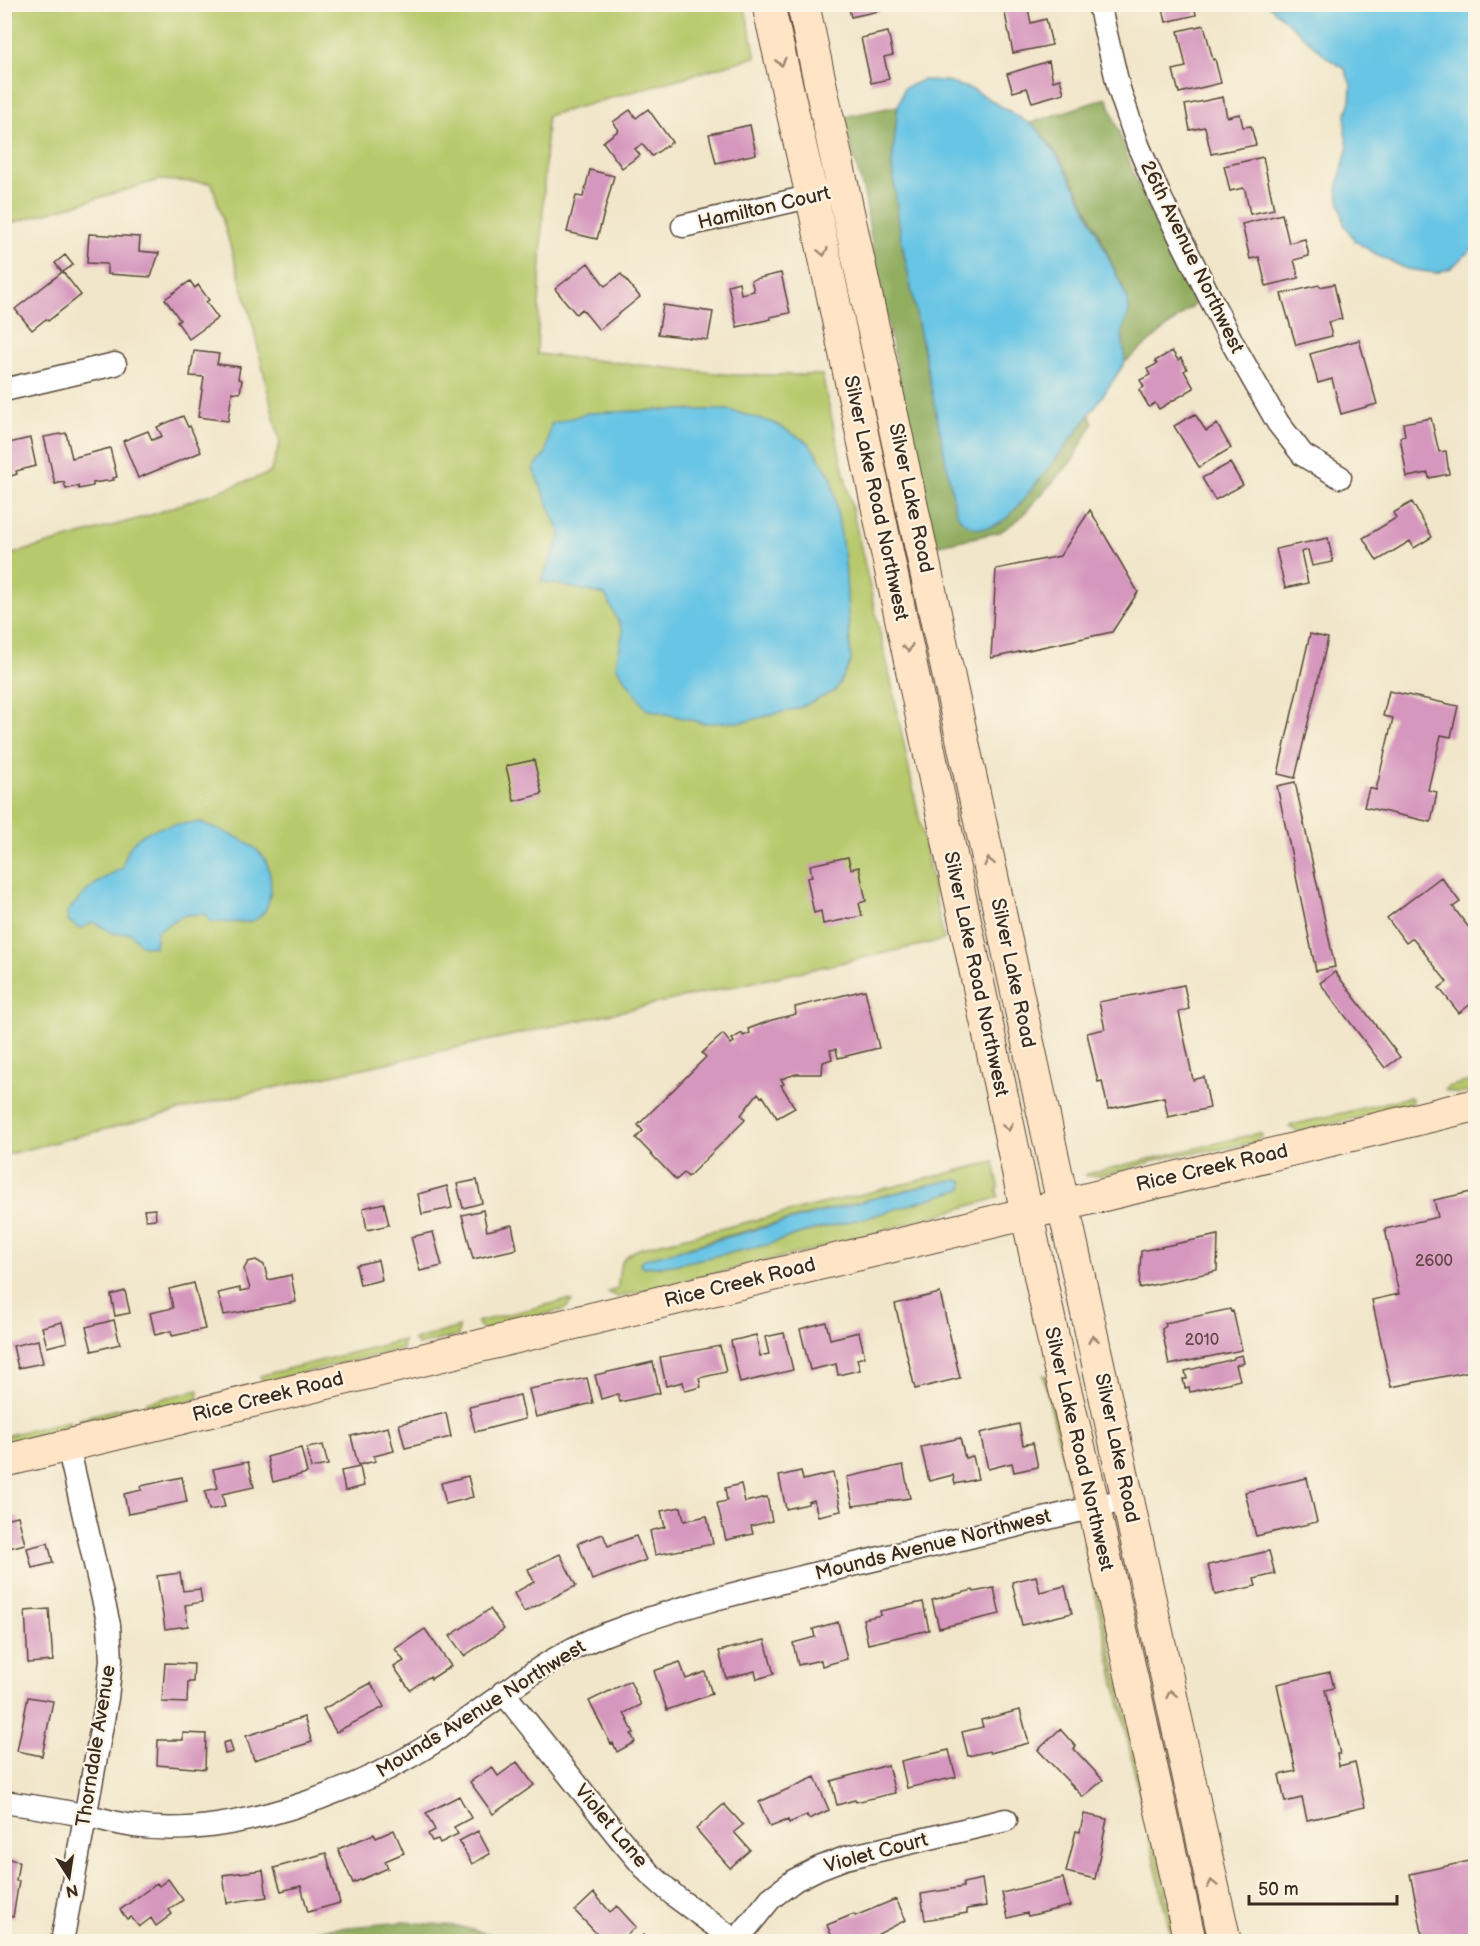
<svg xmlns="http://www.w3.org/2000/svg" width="1480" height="1946" viewBox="0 0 1480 1946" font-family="'Balsamiq Sans',sans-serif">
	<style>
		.green { fill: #b7c96c; stroke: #797a45; stroke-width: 1.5; fill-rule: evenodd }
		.forest { fill: #91ad60; stroke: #666c3f; stroke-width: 1.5 }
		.water { fill: #67c5e5; stroke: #517882; stroke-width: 1.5 }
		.building { fill: #d697be }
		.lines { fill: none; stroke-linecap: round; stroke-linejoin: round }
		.street-casing { stroke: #564638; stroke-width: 25 }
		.secondary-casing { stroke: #564638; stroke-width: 34 }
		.street { stroke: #fff; stroke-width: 22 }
		.secondary { stroke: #ffe4c6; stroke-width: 32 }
		.oneway { stroke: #9d8772 }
		.labels { text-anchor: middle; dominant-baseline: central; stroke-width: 4.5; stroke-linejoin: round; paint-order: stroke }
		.number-label { font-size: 16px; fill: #624546 }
		.street-label { font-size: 20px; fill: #3b2a1e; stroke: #fcf5e5 }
	</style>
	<rect width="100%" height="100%" fill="#fcf5e5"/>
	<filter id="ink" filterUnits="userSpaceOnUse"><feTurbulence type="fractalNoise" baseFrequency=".0167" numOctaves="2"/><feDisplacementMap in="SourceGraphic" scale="12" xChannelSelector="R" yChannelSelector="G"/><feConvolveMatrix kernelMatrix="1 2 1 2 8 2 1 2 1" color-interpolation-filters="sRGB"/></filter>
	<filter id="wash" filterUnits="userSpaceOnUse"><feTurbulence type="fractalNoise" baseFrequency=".008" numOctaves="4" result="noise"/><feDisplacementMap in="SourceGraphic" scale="24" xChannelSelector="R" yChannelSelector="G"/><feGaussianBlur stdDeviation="1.35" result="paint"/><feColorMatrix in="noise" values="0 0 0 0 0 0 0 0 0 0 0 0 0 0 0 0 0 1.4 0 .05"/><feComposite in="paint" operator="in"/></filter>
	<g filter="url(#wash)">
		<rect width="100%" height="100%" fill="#f1e6ca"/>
		<path class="green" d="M5 5H744L756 57 547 116 537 354 734 375H822L892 686 944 940 232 1097 5 1155V556L151 515 270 473 280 444 251 317 212 183 160 180 5 225Z
			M1475 1080V1090L1458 1094 1445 1090 1447 1087Z
			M1409 1097 1412 1098 1411 1103 1406 1106 1299 1132 1289 1127 1292 1125Z
			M1259 1133 1262 1135 1257 1142C1228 1149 1198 1151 1169 1157 1143 1163 1111 1177 1086 1176V1174Z
			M994 1162 999 1187 997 1189 998 1197 990 1200 832 1245 618 1297 608 1292 618 1288C619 1267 618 1257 641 1248ZM958 1180 962 1189 869 1217 801 1233 767 1245 672 1265 652 1267 641 1261 723 1237 918 1187Z
			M567 1300 572 1301 565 1309 483 1330 477 1322Z
			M459 1327 458 1336 418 1345 413 1340Z
			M403 1340 402 1349 263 1382 259 1376Z
			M1043 1375 1047 1377 1074 1487 1069 1485Z
			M199 1390 198 1399 151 1410 146 1402Z
			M137 1405 136 1414 85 1426 79 1418Z
			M69 1421 67 1430 5 1445 4 1436Z
			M1087 1542 1177 1941H1172L1084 1543Z"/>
		<path class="forest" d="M1107 98 1134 175 1182 283 1195 304 1125 362 1121 332 1129 312 1128 300C1108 255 1067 151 1030 123Z
			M898 106 892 165 901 238 956 512 999 524 1015 508 1090 415 1093 423 1073 460 1019 519 1000 532 934 546 873 251 864 193 843 117Z
			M403 1922 457 1926 518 1941H288L318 1930Z"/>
		<path class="water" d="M1268 5H1475V246L1451 268 1436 273 1407 269 1381 257 1355 241 1344 224 1337 189 1348 146 1345 132 1346 115 1350 104 1351 85 1345 69 1329 59Z
			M923 80 944 81 974 90 1037 128 1062 163 1081 198 1128 300 1129 312 1122 332 1125 362C1097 406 1067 446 1034 486 1024 498 1013 515 999 523 983 533 964 528 956 512L901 238 892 165 898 106 904 88Z
			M660 410H729L774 423 809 443 832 478 845 561 851 662 835 691 799 708 743 722 703 723 646 709 616 666 623 631 605 595 541 581 561 534 533 469 546 453 551 424 588 413Z
			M200 822C221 831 247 838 262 855 275 870 275 914 252 921 240 924 223 922 210 922L206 914 184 915 157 931 155 947 141 945 130 933 114 934 94 922 80 929 68 921 67 912C86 891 97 880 123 868 127 827 167 825 200 822Z
			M958 1180 964 1182 962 1189 869 1217 801 1233 767 1245 672 1265 643 1267 640 1265 641 1261 645 1259 883 1196 942 1182Z"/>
		<g id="blocks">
			<path class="building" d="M848 4H887L888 9 851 17Z
				M1003 4H1027L1031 23 1046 19 1052 45 1013 53Z
				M1162 4H1194L1196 15 1166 22Z
				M1204 25 1213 60 1215 59 1221 83 1179 93 1173 70 1186 67 1178 31Z
				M888 32 893 55 884 57 889 79 871 83 861 38Z
				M1049 61 1053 81 1060 79 1064 93 1032 102 1027 88 1013 92 1007 74Z
				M1223 97 1227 117 1240 114 1243 127 1251 126 1256 145 1211 154 1205 127 1190 130 1185 105Z
				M648 109 672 142 652 156 642 144 635 149 640 155 622 168 603 142 619 130 613 122 630 110 636 118Z
				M750 125 756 154 716 163 709 134Z
				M1263 157 1274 209 1250 214 1245 190 1243 188 1230 191 1224 166Z
				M590 170 614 176 597 239 567 232 576 196 583 197Z
				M1282 214 1289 243 1305 239 1309 256 1294 260 1299 278 1266 286 1259 257 1250 259 1242 224Z
				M89 234 140 237 139 251 159 253 151 277 107 274V264L87 263Z
				M65 255 73 265 63 272 81 295 48 321 46 319 32 330 15 309 62 272 55 263Z
				M588 263 605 286 621 274 640 297 599 330 582 309 576 314 555 289Z
				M781 273 790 313 770 317 771 319 737 327 728 285 739 282 741 294 754 291 751 280Z
				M190 281 195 288 198 285 209 300 206 302 218 318 189 339 177 322 180 320 165 299Z
				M1334 284 1342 319 1328 322 1332 336 1296 345 1281 294 1319 285 1320 287Z
				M663 305 713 312 708 340 658 334Z
				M1359 340 1377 404 1341 414 1332 379 1318 383 1310 354Z
				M194 351 219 354 217 364 240 367 238 379 242 380 240 393 232 392 228 421 198 417 204 377 190 376Z
				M1172 351 1178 360 1181 358 1187 369 1184 371 1194 388 1159 409 1155 403 1149 407 1139 390 1144 387 1140 380 1150 375 1147 369 1157 364 1155 361Z
				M1195 414 1206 431 1217 424 1231 448 1199 467 1174 426Z
				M183 416 188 427 190 426 201 452 138 478 123 441 148 431 152 440 162 436 157 427Z
				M1431 418 1439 452 1446 451 1449 474 1429 478 1428 473 1407 477 1400 437 1405 436 1403 423Z
				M66 433 72 458 110 448 117 477 113 478 114 480 93 483V486L79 489 78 486 66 489 64 482 55 484 44 437Z
				M30 438 36 466 16 471 17 474 8 477 9 481 4 482 5 444Z
				M1230 463 1243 485 1215 500 1202 478Z
				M1412 502 1432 537 1414 548 1410 541 1377 561 1363 538 1396 518 1393 513Z
				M1090 510 1138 592 1112 632 991 658 996 569 1060 556Z
				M1328 538 1333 562 1312 566 1308 550 1301 552 1308 583 1285 588 1276 549Z
				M1310 634 1328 638 1295 778 1278 774Z
				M1389 691 1458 706 1451 737 1441 735 1428 790 1437 792 1431 822 1364 807 1369 788 1376 790 1393 718 1383 716Z
				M534 760 542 794 514 801 506 766Z
				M1295 782 1335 967 1316 971 1277 786Z
				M848 857 851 869 859 867 866 901 859 903 862 916 823 924 821 911 814 913 807 878 812 877 810 865Z
				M1441 877 1460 902 1453 907 1476 937V1000L1459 1013 1439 988 1447 982 1413 938 1406 943 1387 918Z
				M1335 972 1400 1057 1385 1068 1320 983Z
				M1184 985 1189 1009 1179 1012 1193 1080 1204 1077 1210 1108 1168 1117 1164 1097 1108 1109 1102 1081 1098 1082 1087 1033 1105 1029 1099 1002Z
				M865 990 879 1048 838 1058 836 1049 830 1050 832 1059 823 1062 822 1074H796L781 1079 784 1084 781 1085 795 1108 777 1118 763 1096 761 1097 758 1093 741 1115 745 1120 688 1177 684 1173 676 1180 636 1138 643 1131 638 1125 706 1057 702 1053 723 1034 731 1044 734 1042 732 1039 742 1033 743 1036 750 1033 748 1029 772 1020 796 1014 795 1007Z
				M477 1180 482 1203 463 1208 457 1184Z
				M447 1186 452 1208 422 1214 418 1194Z
				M1476 1191V1370L1391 1387 1372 1300 1399 1294 1385 1229 1438 1217 1434 1200Z
				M384 1203 389 1225 367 1230 363 1208Z
				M155 1209 156 1219 146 1220 144 1210Z
				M483 1210 487 1231 512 1225 517 1249 473 1259 462 1215Z
				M433 1232 442 1266 420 1271 411 1237Z
				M1218 1235 1217 1271 1139 1288 1141 1251Z
				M256 1260 264 1265 268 1280 291 1275 296 1302 224 1315 218 1293 240 1288V1291L250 1289 244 1269 248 1262Z
				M378 1260 382 1280 360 1285 356 1265Z
				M194 1283 205 1329 172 1336 171 1331 155 1335 150 1313 173 1308 169 1289Z
				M125 1291 130 1313 115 1316 111 1295Z
				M940 1293 960 1378 915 1389 895 1304Z
				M1230 1309 1231 1312 1233 1311 1242 1350 1169 1365 1162 1329 1166 1326 1165 1323Z
				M114 1320 120 1344 92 1351 86 1327Z
				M62 1322 67 1342 47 1347 42 1327Z
				M826 1322 830 1339 859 1332 865 1357 857 1359 860 1370 838 1375 836 1364 810 1370 800 1329Z
				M784 1333 793 1370 740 1383 731 1341 756 1335 760 1356 769 1354 765 1337Z
				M38 1340 43 1363 18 1368 13 1346Z
				M720 1346 726 1372 699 1378 701 1387 685 1391 683 1382 666 1386 660 1357Z
				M1242 1355 1244 1363 1236 1365 1240 1380 1190 1392 1189 1387 1185 1388 1183 1379H1187L1185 1371 1234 1359V1357Z
				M653 1362 660 1393 620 1402 618 1394 601 1399 595 1375Z
				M587 1378 593 1403 536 1417 529 1389Z
				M520 1395 525 1419 475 1432 469 1407Z
				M446 1413 451 1437 405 1448 399 1424Z
				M1019 1424 1023 1445 1033 1443 1038 1467 1014 1472 1012 1463 988 1469 980 1433Z
				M388 1427 394 1451 374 1456 376 1461 358 1465 351 1436Z
				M960 1438 965 1458 973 1456 978 1479 955 1484 953 1475 929 1481 921 1447Z
				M323 1445 328 1465 311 1468 307 1448Z
				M301 1448 307 1473 273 1482 267 1457Z
				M248 1462 254 1487 222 1494 225 1507 209 1510 205 1491 218 1488 213 1469Z
				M903 1465 910 1498 853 1506 847 1477Z
				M360 1467 364 1486 345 1491 341 1471Z
				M801 1471 803 1480 833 1473 841 1511 818 1516 814 1500 808 1502V1504L786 1509 779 1476Z
				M468 1476 473 1497 446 1504 441 1483Z
				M182 1477 187 1502 128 1514 124 1494 142 1490 141 1486Z
				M1307 1478 1317 1522 1256 1536 1245 1492Z
				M741 1484 745 1502 767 1497 772 1521 751 1526 753 1534 726 1540 717 1503 727 1501 725 1488Z
				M681 1507 684 1521 707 1516 713 1544 655 1555 650 1531 665 1527 661 1511Z
				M18 1516 25 1544 9 1548 7 1543 4 1544V1519Z
				M603 1534 608 1546 636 1536 646 1560 592 1580 578 1543Z
				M48 1543 53 1563 32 1568 27 1548Z
				M1269 1551 1275 1574 1254 1579 1256 1586 1215 1595 1208 1565Z
				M560 1554 576 1586 524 1612 514 1593 534 1582 528 1569Z
				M180 1573 183 1591 200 1589 202 1602 185 1605 188 1626 165 1629 157 1576Z
				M1036 1576 1040 1592 1065 1586 1072 1613 1022 1625 1012 1582Z
				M994 1588 1000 1614 939 1628 932 1600 973 1590 974 1592Z
				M923 1602 929 1630 868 1644 863 1619 881 1615 880 1611Z
				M49 1609 53 1661 28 1663 25 1611Z
				M490 1609 504 1629 464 1656 450 1636Z
				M838 1622 847 1659 822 1666 821 1660 798 1665 793 1643 815 1637 813 1629Z
				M425 1629 451 1666 431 1679 430 1676 410 1690 394 1667 404 1661 395 1649Z
				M765 1640 774 1674 757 1679 755 1671 726 1678 719 1651Z
				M680 1662 686 1679 705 1672 712 1694 667 1710 654 1671Z
				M165 1663 194 1664 193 1682H188L187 1703 162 1702Z
				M1330 1672 1334 1688 1325 1690 1340 1754H1337L1339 1766 1355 1762 1365 1807 1307 1820 1302 1798 1285 1802 1279 1775 1296 1771 1277 1684Z
				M630 1681 641 1705 624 1713 634 1733 631 1734 635 1742 617 1752 613 1743 611 1744 589 1701Z
				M371 1683 384 1707 336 1732 323 1709Z
				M28 1697 53 1701 42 1756 17 1751Z
				M1020 1710 1029 1743 990 1753 989 1751 968 1756 962 1732 983 1727 981 1720Z
				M304 1717 312 1742 254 1760 246 1736Z
				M1060 1729 1076 1747 1074 1749 1103 1780 1083 1797 1038 1750Z
				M183 1733 206 1734 205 1769 157 1765 158 1740H183Z
				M230 1741 233 1752 225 1754 223 1743Z
				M949 1750 956 1777 907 1788 901 1761Z
				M517 1762 534 1785 493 1814 470 1782 492 1767 498 1776Z
				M888 1765 895 1793 856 1802 855 1800 837 1805 831 1781Z
				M815 1777 829 1810 809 1819 807 1815 789 1823 788 1820 770 1827 759 1802Z
				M459 1796 471 1818 454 1827 458 1834 440 1843 438 1839 432 1841 428 1834 435 1830 426 1813Z
				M724 1804 743 1825 734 1832 750 1850 730 1868 696 1829Z
				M1084 1814 1107 1819 1095 1879 1066 1872 1076 1831 1080 1832Z
				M394 1830 404 1853 385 1861 388 1868 353 1883 338 1849 374 1834 376 1838Z
				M478 1831 490 1854 472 1864 459 1841Z
				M1476 1836V1942H1424L1410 1874 1474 1860 1471 1844Z
				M326 1853 340 1903 308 1912 301 1886 281 1891 274 1868Z
				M4 1858 19 1861 16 1881H19L13 1917 4 1915Z
				M263 1870 267 1897 227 1903 223 1875Z
				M1063 1878 1070 1906 1028 1916 1027 1913 1008 1918 1002 1893Z
				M168 1879 183 1900 169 1910 172 1914 156 1926 151 1918 139 1927 131 1917 127 1919 120 1910 157 1883 159 1886Z
				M982 1879 986 1906 967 1909V1913L925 1920 921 1894 963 1887V1883Z
				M594 1893 610 1912 617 1906 636 1927 619 1942H593L591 1939 597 1934 575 1911Z
				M896 1899 906 1920 863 1942H834L827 1925 854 1914 855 1916Z
				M643 1935 649 1942H635Z"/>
		</g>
	</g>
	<g filter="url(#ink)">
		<use href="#blocks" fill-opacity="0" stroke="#564638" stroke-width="1.5"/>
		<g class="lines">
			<defs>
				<path id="street" d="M1099 4 1119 89 1138 145 1161 199 1233 344 1278 423 1303 455 1340 477
					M683 226 826 193
					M4 390 115 364
					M503 1692 621 1840 649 1873 676 1897 737 1942
					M4 1802C32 1806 60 1810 87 1816 103 1819 118 1824 134 1826 228 1840 356 1792 434 1742 491 1706 542 1658 606 1634 683 1604 763 1587 843 1567 938 1544 1033 1521 1128 1499
					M736 1941 771 1898 795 1880 819 1868 845 1858 1006 1820
					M62 1942 107 1698 111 1660 109 1625 68 1446"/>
				<path id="secondary" d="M768 4 812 197 1058 1361 1094 1507 1190 1942
					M803 4 1063 1204 1225 1942
					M4 1461 1476 1105"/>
			</defs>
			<use href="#street" class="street-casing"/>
			<use href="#secondary" class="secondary-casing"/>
			<use href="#street" class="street"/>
			<use href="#secondary" class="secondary"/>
		</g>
		<defs><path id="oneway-chevron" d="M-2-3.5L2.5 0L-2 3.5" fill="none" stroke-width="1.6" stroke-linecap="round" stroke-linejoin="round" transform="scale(1.5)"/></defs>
		<g class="oneway">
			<use href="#oneway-chevron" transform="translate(781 62) rotate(77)"/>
			<use href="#oneway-chevron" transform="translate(823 252) rotate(78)"/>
			<use href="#oneway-chevron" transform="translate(908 648) rotate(78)"/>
			<use href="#oneway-chevron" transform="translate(989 862) rotate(-102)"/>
			<use href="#oneway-chevron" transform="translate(1008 1127) rotate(78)"/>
			<use href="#oneway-chevron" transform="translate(1093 1339) rotate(-102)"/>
			<use href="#oneway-chevron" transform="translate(1171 1694) rotate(-102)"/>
			<use href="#oneway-chevron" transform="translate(1212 1884) rotate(-102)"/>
		</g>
	</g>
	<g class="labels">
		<g class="number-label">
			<text x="1434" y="1261">2600</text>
			<text x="1202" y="1340">2010</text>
		</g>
		<g class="street-label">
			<text transform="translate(764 208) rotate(-13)">Hamilton Court</text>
			<text transform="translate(1192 257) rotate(64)">26th Avenue Northwest</text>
			<text transform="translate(876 498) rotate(78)">Silver Lake Road Northwest</text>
			<text transform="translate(911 498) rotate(78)">Silver Lake Road</text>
			<text transform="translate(1013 973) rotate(78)">Silver Lake Road</text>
			<text transform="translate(976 974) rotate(78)">Silver Lake Road Northwest</text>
			<text transform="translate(1212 1168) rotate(-13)">Rice Creek Road</text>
			<text transform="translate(740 1283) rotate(-14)">Rice Creek Road</text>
			<text transform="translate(268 1397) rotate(-14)">Rice Creek Road</text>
			<text transform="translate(1117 1448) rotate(78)">Silver Lake Road</text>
			<text transform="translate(1079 1449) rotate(77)">Silver Lake Road Northwest</text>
			<text transform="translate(933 1545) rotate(-14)">Mounds Avenue Northwest</text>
			<text transform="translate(481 1709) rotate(-32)">Mounds Avenue Northwest</text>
			<text transform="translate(96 1746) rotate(-81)">Thorndale Avenue</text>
			<text transform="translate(611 1826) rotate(50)">Violet Lane</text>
			<text transform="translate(876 1853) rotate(-15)">Violet Court</text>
		</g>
	</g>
	<rect width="1480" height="1946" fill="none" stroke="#fcf5e5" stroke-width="24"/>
	<g transform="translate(69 1877) rotate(168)" stroke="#fcf5e5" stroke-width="4.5" paint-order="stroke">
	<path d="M0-4.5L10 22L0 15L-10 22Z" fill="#3b2a1e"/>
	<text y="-9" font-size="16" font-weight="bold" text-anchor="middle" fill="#3b2a1e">N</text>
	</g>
	<path d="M1249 1895v9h148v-9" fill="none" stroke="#3b2a1e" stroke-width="3"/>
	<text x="1258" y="1895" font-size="18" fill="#3b2a1e" stroke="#fcf5e5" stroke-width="4.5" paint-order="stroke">50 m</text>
</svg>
